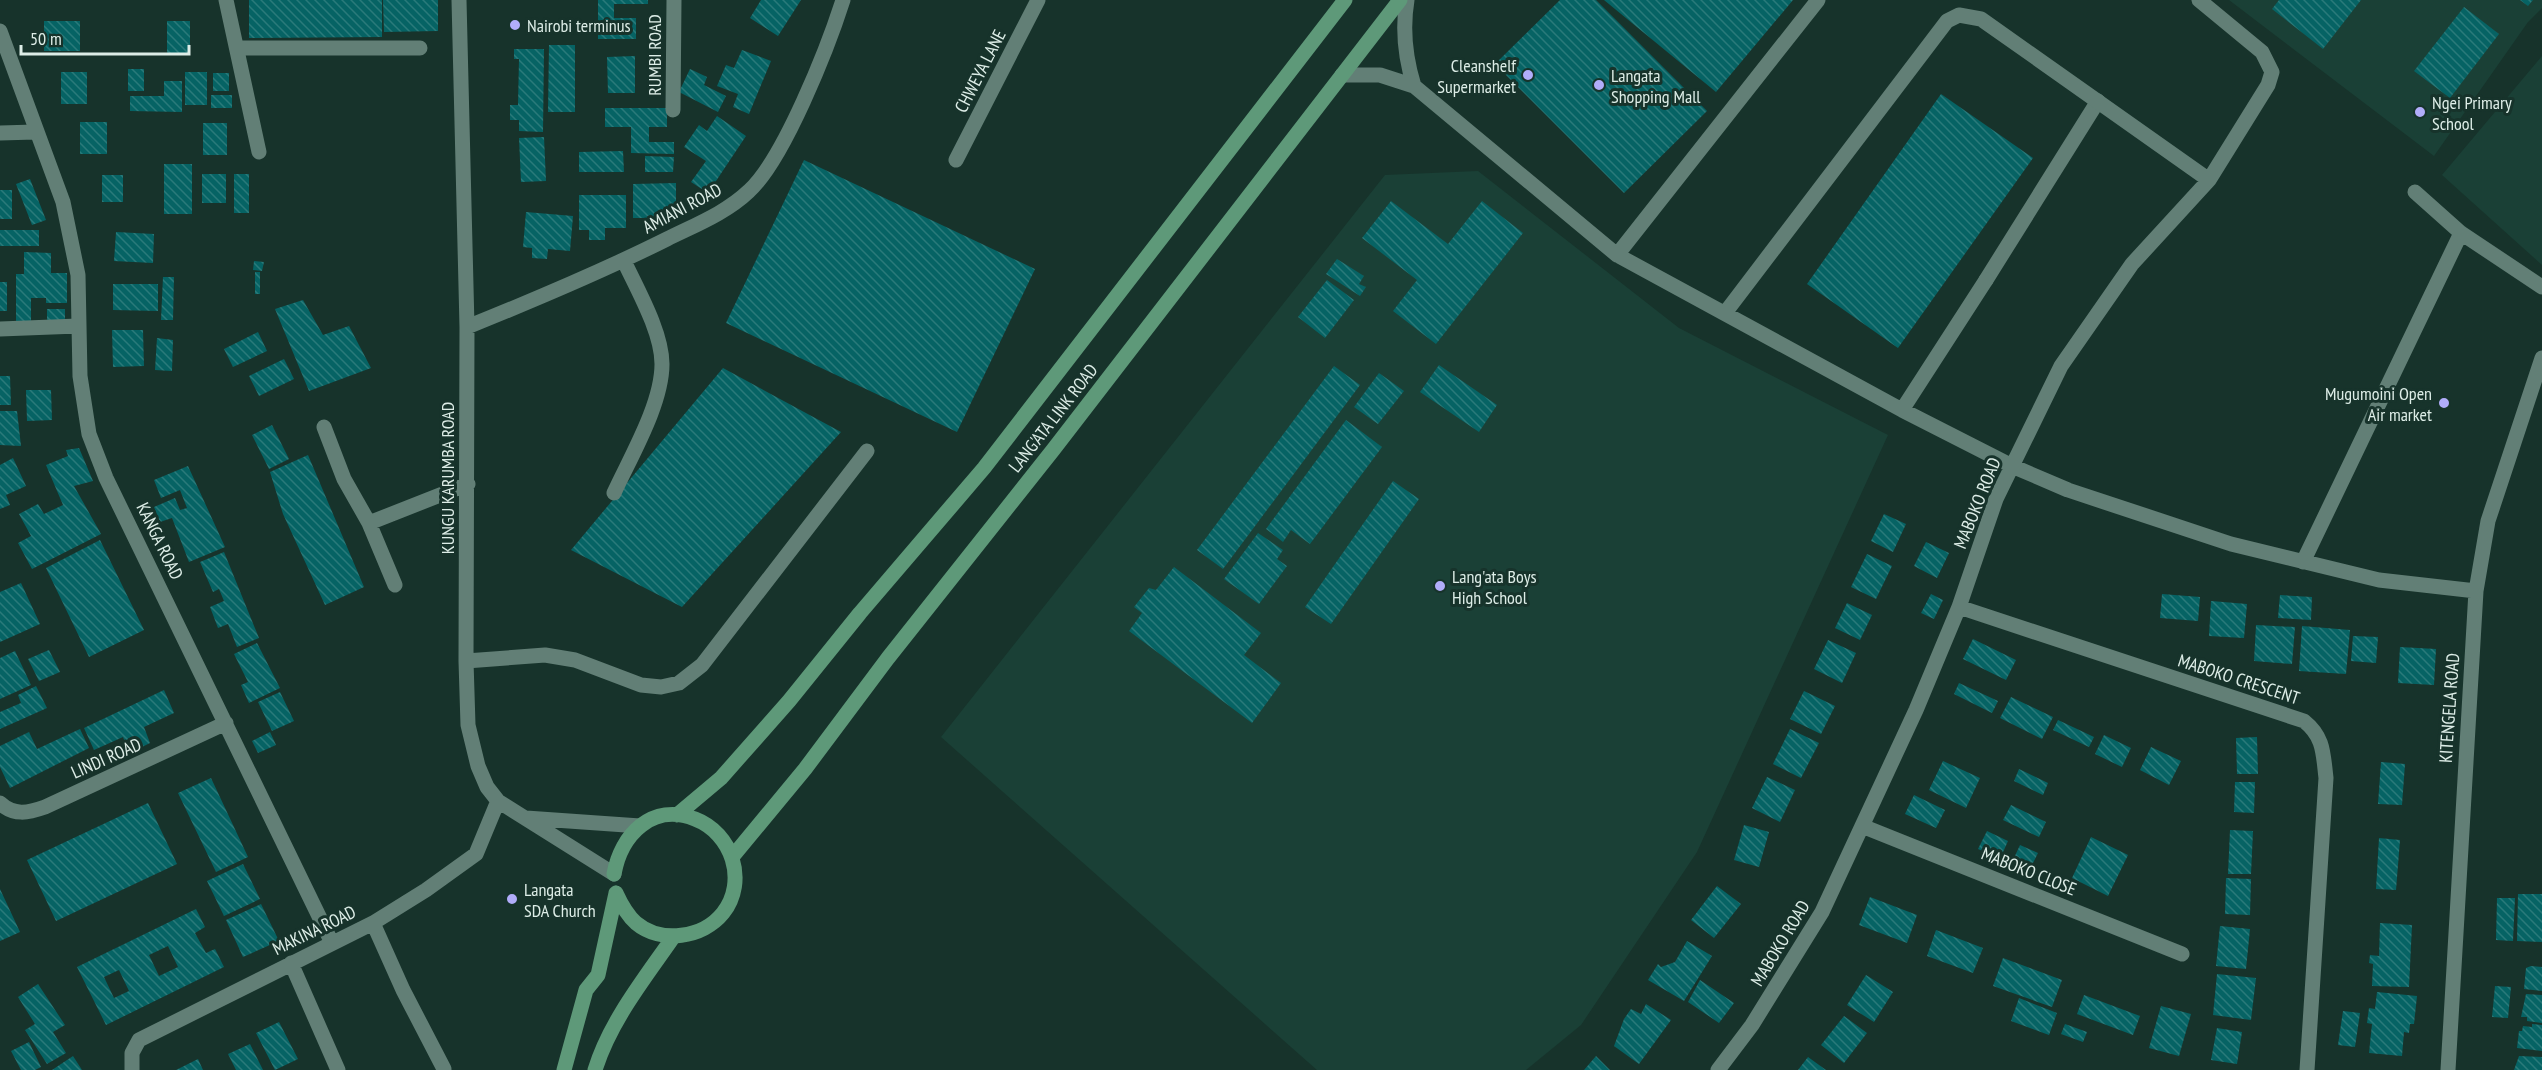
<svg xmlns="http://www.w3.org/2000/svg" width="2542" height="1070" viewBox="0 0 2542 1070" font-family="'PT Sans Narrow',sans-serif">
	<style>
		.built { fill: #1a4036 }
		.building { fill: url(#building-back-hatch); fill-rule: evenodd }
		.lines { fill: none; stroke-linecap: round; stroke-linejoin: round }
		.pedestrian { stroke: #627f76; stroke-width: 15 }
		.minor { stroke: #627f76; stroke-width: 15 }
		.secondary { stroke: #5e9979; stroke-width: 15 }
		.poi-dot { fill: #b1adfa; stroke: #17332b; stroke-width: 2 }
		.labels { text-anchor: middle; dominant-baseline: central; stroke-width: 6; stroke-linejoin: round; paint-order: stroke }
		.poi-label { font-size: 18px; fill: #ddede7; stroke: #17332b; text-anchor: start }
		.street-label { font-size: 18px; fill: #ddede7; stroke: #17332b }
	</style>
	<defs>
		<pattern id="building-back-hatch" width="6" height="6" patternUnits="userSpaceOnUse" patternTransform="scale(1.5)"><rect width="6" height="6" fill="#066364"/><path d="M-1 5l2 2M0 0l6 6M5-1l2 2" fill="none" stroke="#2a7a7a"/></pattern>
	</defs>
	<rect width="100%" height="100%" fill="#17332b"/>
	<path class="built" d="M2229 0H2542V8L2528 22 2434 156Z
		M2542 56V265L2442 175Z
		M1478 171 1679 328 1888 435 1697 852 1581 1025 1526 1070H1317L941 737 1385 175Z"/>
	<path class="building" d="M249 0H382V37L249 38Z
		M383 0H438V31L384 32Z
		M598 0H648V4H614V18H636V39H598Z
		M761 0H801L778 36 750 18Z
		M1560 0H1596L1707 111 1624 193 1495 64Z
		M1604 0H1793L1716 92Z
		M2279 0H2361L2323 49 2272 9Z
		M2520 0H2533L2528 6Z
		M2464 7 2499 34 2450 98 2414 71Z
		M44 21H80V51H44Z
		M167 21H190V54H167Z
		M549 45H575V112H548Z
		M514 49H544L543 132 519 131V120H510V105H518L519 59H514Z
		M742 50 771 61 749 114 733 107 738 94 717 86 726 65 734 68Z
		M635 56V93H608L607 57Z
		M128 69H144V91H128Z
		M690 69 707 77 704 85 726 96 718 112 679 92Z
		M61 72H87V104H61Z
		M185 72H207V105H185Z
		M213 73H229V91H213Z
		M164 81H182V112L130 111V96H164Z
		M1941 94 2033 158 1898 348 1807 284Z
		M211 95H232V108H211Z
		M605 108H667V127H649V142H674V154L631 153V127H605Z
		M717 116 746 136 708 193 691 182 706 161 684 147 699 125 707 131Z
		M80 122H107V154H80Z
		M203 123H227V155H203Z
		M544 137 546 181 521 182 519 138Z
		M623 151 624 172H579V152Z
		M645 156 674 157 673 172H645Z
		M804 160 1035 269 957 432 726 323Z
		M164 164H192V214H164Z
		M202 174H226V203H202Z
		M234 174H249V213H234Z
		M102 175H123V202H102Z
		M30 179 46 220 32 225 16 184Z
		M676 183V218H633V184Z
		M0 190H12V219H0Z
		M579 195H626V228H605V240H589V230H579Z
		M1391 201 1448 244 1482 201 1523 233 1436 344 1393 311 1417 280 1362 238Z
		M526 212 573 216 570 251 548 249 547 259 532 258V248L523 247Z
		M0 230H39V246H0Z
		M116 232 154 234 153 263 114 261Z
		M24 252 51 253V273H67V303H46V298H31V323H16V274H24Z
		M1337 259 1364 276 1359 284 1366 287 1360 296 1326 274Z
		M254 261 264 262 262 271 253 270Z
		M255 272H260V294H255Z
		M163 277H174L173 320H161Z
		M1327 280 1354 300 1325 338 1298 317Z
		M0 282H7V311H0Z
		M113 284H158V311L113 310Z
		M303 300 323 335 349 326 371 368 309 391 275 309Z
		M47 309H65V323H47Z
		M112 330H143L144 366 113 367Z
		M258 332 267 351 233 367 224 349Z
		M157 338 173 340 172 371 155 370Z
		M284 359 294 379 259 396 249 376Z
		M1439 365 1497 405 1479 432 1420 392Z
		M1334 366 1360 385 1223 569 1197 550Z
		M723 368 841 432 682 607 571 550Z
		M1379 373 1404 391 1378 424 1354 407Z
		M0 376H10L11 405H0Z
		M26 390H51L52 420 27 421Z
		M0 411H17L21 446 0 445Z
		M1346 420 1382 447 1310 544 1291 530 1283 542 1266 529Z
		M272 425 289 459 269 469 252 435Z
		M79 448 93 481 74 486 101 534 32 569 18 543 31 536 19 514 38 504 44 514 63 505 46 465 68 456 66 450Z
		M308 455 364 587 325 605 283 514 270 472Z
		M13 458 26 486 6 495 10 505 0 509V465Z
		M188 466 225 547 189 562 172 518 160 522 154 507 175 498 180 510 187 508 180 490 161 498 154 480Z
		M1393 481 1419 499 1331 624 1305 607Z
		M1884 514 1906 524 1893 552 1871 541Z
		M1258 533 1283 550 1277 559 1287 566 1259 604 1224 579Z
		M100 540 144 630 89 657 46 568Z
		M1926 542 1949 553 1937 578 1914 566Z
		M224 552 259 638 237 647 228 624 218 628 210 607 224 601 219 589 213 592 200 562Z
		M1867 554 1892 566 1876 599 1851 587Z
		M1174 567 1261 633 1244 655 1281 683 1252 723 1129 631 1142 613 1134 607 1149 588 1156 590Z
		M21 583 40 624 0 642V592Z
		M1931 594 1943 600 1934 619 1921 613Z
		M2162 594 2200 597 2198 621 2160 618Z
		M2280 595 2312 597 2311 620 2278 618Z
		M2211 601 2247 604 2244 638 2209 636Z
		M1847 603 1872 615 1860 640 1835 628Z
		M2256 625 2295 627 2292 664 2254 661Z
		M2302 626 2350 630 2346 674 2299 671Z
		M2353 636 2378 637 2376 663 2351 661Z
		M1973 639 2016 660 2006 680 1963 659Z
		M1828 640 1856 653 1842 683 1814 669Z
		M257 643 280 688 249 703 241 685 248 682 234 654Z
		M2400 647 2436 649 2434 685 2398 683Z
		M49 650 60 672 39 681 28 659Z
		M15 651 31 685 0 699V658Z
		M1959 683 1998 701 1992 713 1954 694Z
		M36 686 47 708 0 729V712L21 703 18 695Z
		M164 690 174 713 144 727 150 743 142 747 139 740 126 745 123 737 94 750 84 728Z
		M1804 691 1835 706 1821 734 1790 719Z
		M280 692 294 721 272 731 258 702Z
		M2011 697 2053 717 2042 739 2000 718Z
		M2058 720 2094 737 2089 747 2053 730Z
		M80 729 89 748 10 788 0 767V746L29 732 37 749Z
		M1790 729 1819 743 1801 778 1773 764Z
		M270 732 276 745 258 753 252 741Z
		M2104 735 2131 748 2122 767 2095 754Z
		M2257 737 2258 774H2237L2236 738Z
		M2151 747 2181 761 2169 785 2140 770Z
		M1943 761 1980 778 1966 808 1929 790Z
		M2381 762 2405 764 2402 805 2378 804Z
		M2019 769 2048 783 2043 795 2014 781Z
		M1767 777 1795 790 1780 822 1752 808Z
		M211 778 248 857 216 872 178 793Z
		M2235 782H2255L2254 813 2234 812Z
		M1914 795 1945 810 1936 828 1905 814Z
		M148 803 177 864 56 921 27 860Z
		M2011 805 2046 822 2039 837 2003 820Z
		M1744 825 1769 832 1759 867 1734 860Z
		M2230 830 2253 831 2251 874H2228Z
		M1987 831 2008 841 2000 859 1978 849Z
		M2091 837 2128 855 2108 896 2072 878Z
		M2379 838 2400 840 2396 890 2376 889Z
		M2020 845 2038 853 2031 867 2014 858Z
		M243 864 260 899 224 916 207 881Z
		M2226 878 2251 879 2250 915 2225 914Z
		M1717 886 1741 904 1714 938 1691 920Z
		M0 889 20 932 0 941Z
		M2518 894H2542V942L2517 941Z
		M1870 897 1917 915 1907 943 1859 925Z
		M2497 898H2515L2513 941 2496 940Z
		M261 904 279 941 243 957 226 920Z
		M196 909 205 927 195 933 206 953 215 949 224 967 106 1025 77 967ZM168 946 178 967 159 976 149 955ZM119 970 129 991 114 998 104 977Z
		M2380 923 2412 925 2409 987 2372 986 2373 964 2369 963 2370 955 2379 956Z
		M2220 926 2250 929 2246 969 2216 966Z
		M1936 930 1983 948 1973 973 1927 956Z
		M1687 941 1712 956 1684 1001 1648 980 1658 964 1661 967 1675 962Z
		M2003 958 2062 980 2052 1007 1993 986Z
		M2531 966 2542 967V991L2524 989 2526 968Z
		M2217 974 2256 978 2251 1020 2213 1015Z
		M1866 975 1893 992 1874 1022 1847 1005Z
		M1700 980 1734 1003 1719 1023 1688 1002Z
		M38 984 65 1025 53 1032 66 1053 47 1064 25 1030 35 1024 18 997Z
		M2495 986 2511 987 2508 1018 2492 1017Z
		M2377 992 2417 996 2414 1024H2410L2409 1033 2404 1032 2402 1056 2369 1053 2372 1024 2367 1023 2369 1008 2375 1009Z
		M2526 994 2542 995V1023L2527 1021V1017H2521Z
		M2084 995 2140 1016 2133 1035 2077 1014Z
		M2019 998 2057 1013 2049 1035 2011 1021Z
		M1646 1004 1671 1020 1639 1064 1614 1046 1624 1019 1631 1009 1641 1014Z
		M2161 1006 2191 1014 2179 1056 2149 1048Z
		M2343 1011 2360 1013 2355 1047 2338 1045Z
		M1844 1016 1867 1033 1844 1063 1821 1045Z
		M279 1022 298 1059 275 1070 256 1033Z
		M2065 1024 2087 1032 2083 1042 2061 1034Z
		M2532 1024 2542 1025V1051L2517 1048 2519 1031H2522L2523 1026 2532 1027Z
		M2217 1028 2242 1032 2237 1064 2211 1060Z
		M29 1042 41 1067 35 1070H21L11 1051Z
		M250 1044 263 1070H236L228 1054Z
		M73 1056 82 1070H52Z
		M1596 1056 1610 1070H1584Z
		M2519 1056 2542 1057V1070H2514Z
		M1808 1057 1826 1070H1798Z
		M198 1059 203 1070H176Z"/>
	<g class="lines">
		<path class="pedestrian" d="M1986 280 2098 101"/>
		<path class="minor" d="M226 0 259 152
			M459 0 467 327 466 661 468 725 478 766 487 787 498 801 614 874
			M1407 0C1402 30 1405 57 1414 86
			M0 31 63 202 78 275 80 376 89 434 106 478 332 943
			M237 48H420
			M1342 75H1380L1414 86 1617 255 1902 410 2012 466 2068 490 2231 544 2379 580 2476 591
			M673 110 674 0
			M0 133 35 132
			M956 160 1038 0
			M2415 192 2461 233 2542 287
			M1617 255 1818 0
			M1725 313 1947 21 1959 15 1981 19 2209 180
			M467 327C534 300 601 272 667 239 695 225 726 213 749 191 784 159 828 47 843 0
			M0 329 78 326
			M1902 410 1986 280
			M324 427 344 479 369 523 468 484
			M614 493C631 456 662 404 662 364 662 332 637 289 624 261
			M369 523 395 585
			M2303 562 2461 233
			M1959 607 2304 721C2324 737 2323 753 2326 778L2307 1070
			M466 661 545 655 575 660 641 685 661 687 679 683 702 665 867 451
			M0 803C14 816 28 813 45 807L226 723
			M526 818 640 826
			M1862 826 2182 954
			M373 923 403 990 444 1069
			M291 963 338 1070
			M132 1070V1053L139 1040 373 923 426 890 476 854 498 801
			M1718 1070 1752 1025 1822 912 1916 710 1959 607 1996 499 2061 366 2132 264 2209 180 2268 85 2272 72 2262 52 2199 0
			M2448 1070 2476 591 2488 521 2542 358"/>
		<path class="secondary" d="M677 815 721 778 789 701 860 613 984 468 1345 0
			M733 856 805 769 888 658 1053 450 1400 0
			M614 874C621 835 652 802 695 819 732 833 748 881 723 913 703 938 661 944 636 923 627 915 621 904 616 893
			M564 1070 586 990 598 975 616 893
			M595 1070C610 1021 645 978 674 936"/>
	</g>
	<g class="poi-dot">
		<circle cx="515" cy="25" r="6"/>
		<circle cx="1528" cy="75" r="6"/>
		<circle cx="1599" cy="85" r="6"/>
		<circle cx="2420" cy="112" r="6"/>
		<circle cx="2444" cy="403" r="6"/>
		<circle cx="1440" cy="586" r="6"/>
		<circle cx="512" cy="899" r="6"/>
	</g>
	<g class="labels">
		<g class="poi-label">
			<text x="527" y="25">Nairobi terminus</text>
			<text x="1516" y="65" text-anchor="end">Cleanshelf<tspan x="1516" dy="21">Supermarket</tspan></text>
			<text x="1611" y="75">Langata<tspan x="1611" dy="21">Shopping Mall</tspan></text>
			<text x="2432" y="102">Ngei Primary<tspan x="2432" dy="21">School</tspan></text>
			<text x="2432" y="393" text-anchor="end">Mugumoini Open<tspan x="2432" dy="21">Air market</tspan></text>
			<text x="1452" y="576">Lang'ata Boys<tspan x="1452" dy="21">High School</tspan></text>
			<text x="524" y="889">Langata<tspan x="524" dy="21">SDA Church</tspan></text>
		</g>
		<g class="street-label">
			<text transform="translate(654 55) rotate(-90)">RUMBI ROAD</text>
			<text transform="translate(980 71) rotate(-63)">CHWEYA LANE</text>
			<text transform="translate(682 208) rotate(-28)">AMIANI ROAD</text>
			<text transform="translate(1053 418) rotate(-52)">LANG'ATA LINK ROAD</text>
			<text transform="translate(447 478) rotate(-90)">KUNGU KARUMBA ROAD</text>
			<text transform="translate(1977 503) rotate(-68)">MABOKO ROAD</text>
			<text transform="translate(160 541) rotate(64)">KANGA ROAD</text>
			<text transform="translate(2239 679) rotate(18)">MABOKO CRESCENT</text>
			<text transform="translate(2449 708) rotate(-86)">KITENGELA ROAD</text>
			<text transform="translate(106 758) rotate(-24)">LINDI ROAD</text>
			<text transform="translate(2029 871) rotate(22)">MABOKO CLOSE</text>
			<text transform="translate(314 930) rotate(-26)">MAKINA ROAD</text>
			<text transform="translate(1780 943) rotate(-59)">MABOKO ROAD</text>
		</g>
	</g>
	<path d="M21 45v9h168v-9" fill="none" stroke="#ddede7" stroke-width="3"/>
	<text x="30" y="45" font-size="18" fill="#ddede7" stroke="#17332b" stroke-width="4.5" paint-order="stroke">50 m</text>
</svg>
